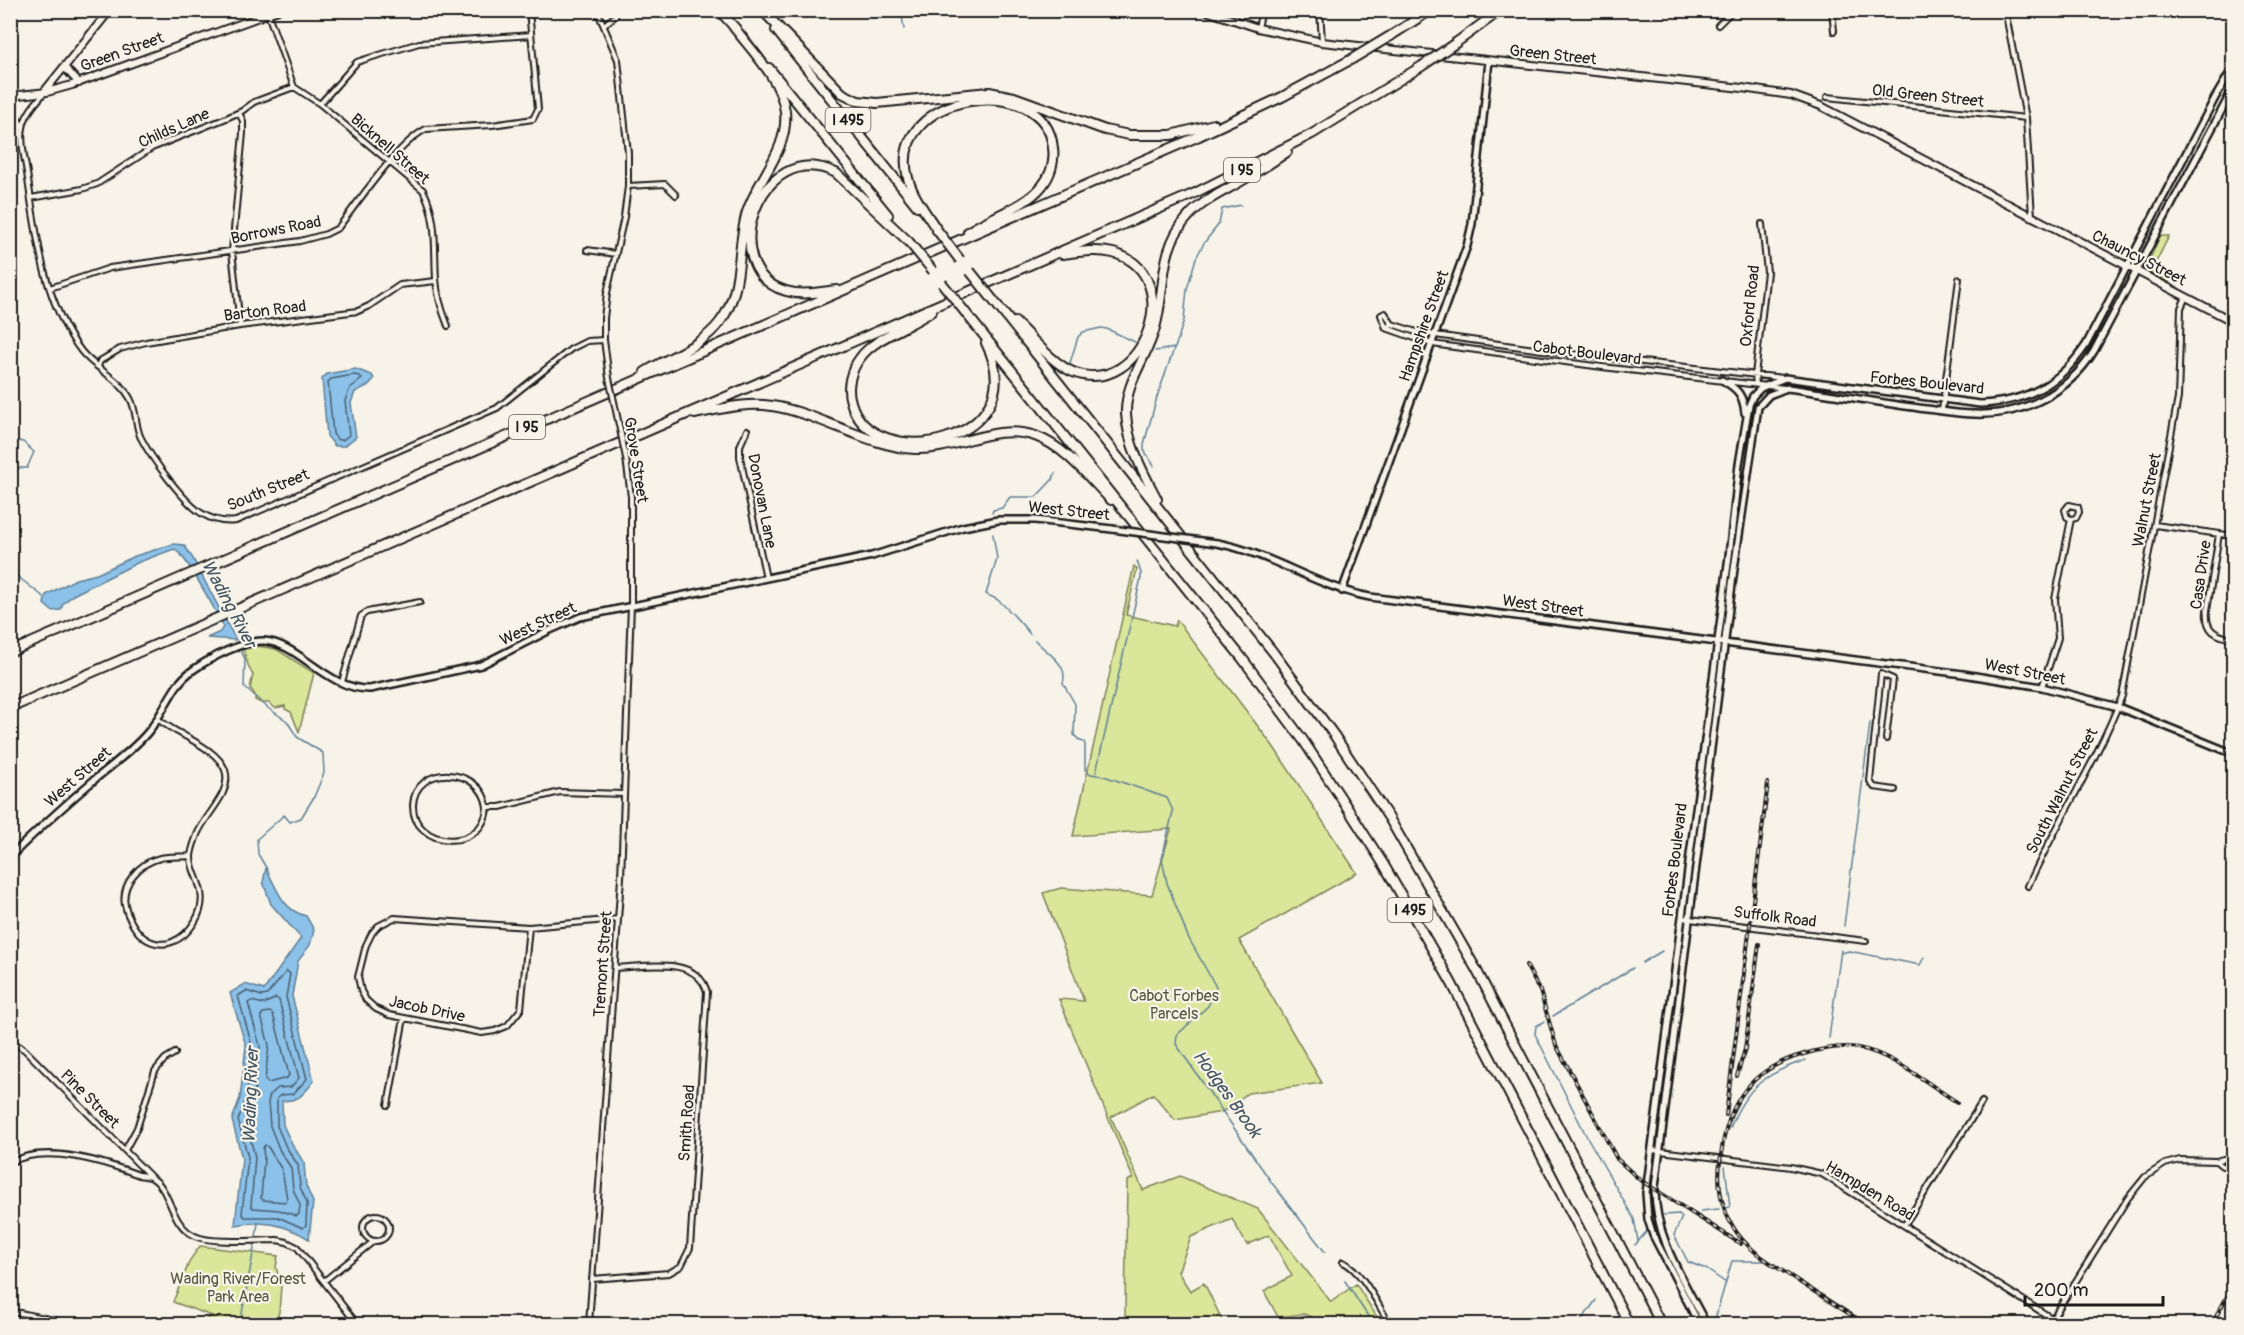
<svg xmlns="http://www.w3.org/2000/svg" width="2244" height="1335" viewBox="0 0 2244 1335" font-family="Pangolin,sans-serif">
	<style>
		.green { fill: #dae699; stroke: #7b815a; stroke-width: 1.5 }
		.water { fill: #8cc1e9; stroke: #5f7f97; stroke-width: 1.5 }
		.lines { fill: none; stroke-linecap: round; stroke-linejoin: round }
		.shore { stroke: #495e6e; stroke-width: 1.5 }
		.stream { stroke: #5f7f97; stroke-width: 1.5 }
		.minor-casing { stroke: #1c1c1c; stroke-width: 8 }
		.tertiary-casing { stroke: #1c1c1c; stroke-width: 10 }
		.secondary-casing { stroke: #1c1c1c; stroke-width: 10 }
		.motorway-casing { stroke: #1c1c1c; stroke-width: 12 }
		.minor { stroke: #f7f3e8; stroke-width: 4 }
		.tertiary { stroke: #f7f3e8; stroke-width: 5 }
		.secondary { stroke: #f7f3e8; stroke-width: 6 }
		.motorway { stroke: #f7f3e8; stroke-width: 8 }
		.rail-casing { stroke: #1c1c1c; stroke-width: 4 }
		.rail { stroke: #f7f3e8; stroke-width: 1.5; stroke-dasharray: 4.5; stroke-linecap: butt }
		.minor-bridge-casing { stroke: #1c1c1c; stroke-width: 8; stroke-linecap: butt }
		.tertiary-bridge-casing { stroke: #1c1c1c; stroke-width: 10; stroke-linecap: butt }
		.motorway-bridge-casing { stroke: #1c1c1c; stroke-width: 12; stroke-linecap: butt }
		.minor-bridge { stroke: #f7f3e8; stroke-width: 4 }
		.tertiary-bridge { stroke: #f7f3e8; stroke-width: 5 }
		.motorway-bridge { stroke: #f7f3e8; stroke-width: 8 }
		.labels { text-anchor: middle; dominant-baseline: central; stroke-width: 4.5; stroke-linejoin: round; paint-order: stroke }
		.shield { fill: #f7f3e8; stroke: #5e5c59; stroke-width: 1.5 }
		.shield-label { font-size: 15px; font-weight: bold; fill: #1c1c1c }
		.street-label { font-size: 16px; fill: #1c1c1c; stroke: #f7f3e8 }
		.park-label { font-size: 16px; fill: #555942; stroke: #f7f3e8 }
		.water-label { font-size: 18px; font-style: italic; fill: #435664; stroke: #f7f3e8 }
	</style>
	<rect width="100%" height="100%" fill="#f7f3e8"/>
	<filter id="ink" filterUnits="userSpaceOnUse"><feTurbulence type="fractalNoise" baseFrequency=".0167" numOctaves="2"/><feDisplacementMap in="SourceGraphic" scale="12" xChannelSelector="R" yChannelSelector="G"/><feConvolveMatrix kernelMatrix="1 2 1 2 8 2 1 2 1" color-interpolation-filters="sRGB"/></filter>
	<g filter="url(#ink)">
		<path class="green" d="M2160 236H2169L2154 266 2170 278 2169 282 2145 270Z
			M1134 566 1137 569 1126 615 1175 626 1177 620 1273 746 1357 873 1239 940 1322 1083 1248 1093 1222 1112 1175 1120 1153 1094 1111 1117 1143 1190 1180 1176 1258 1209 1331 1302 1356 1284 1379 1320 1372 1324H1327L1304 1314 1278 1317 1264 1291 1292 1276 1269 1235 1247 1245 1232 1219 1191 1237 1178 1272 1190 1291 1204 1283 1224 1324H1136L1125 1316 1127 1181 1133 1178 1059 999 1084 1001 1043 893 1061 888 1152 895 1171 829 1073 836Z
			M257 646 276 649 314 673 299 732 291 712 285 709V706L275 708 269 703H261L255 700V695L250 688 253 675C247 667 247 658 243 650Z
			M200 1246 278 1256 276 1267 281 1286 279 1312 275 1324H199L212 1316 173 1302 190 1260Z"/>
		<path class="water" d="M355 369 372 375 374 379 369 385 355 392 351 403 356 437 344 446H335L327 436 322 379 327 374Z
			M174 544 184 545 192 557 236 640 207 638 220 632 223 627 222 623C214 609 186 554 174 549L139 562 73 595 63 604 61 610 52 611 44 604 46 595 76 579 97 574 135 556Z
			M266 868C277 889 282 910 306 916L314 930 310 945 298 961 292 996 314 1081C302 1096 300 1100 282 1101L283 1125 292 1144 304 1163 306 1186 313 1202 309 1239C285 1224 263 1220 235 1225L242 1158 232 1120 240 1098 246 1046 230 993 245 984 264 990 301 938 271 904 263 882Z"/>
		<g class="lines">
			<path class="shore" d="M354 375 360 376 362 379 350 388 345 401 349 435 343 440H338L333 434 328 382 331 379Z
				M287 971 290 974 286 997 307 1079 293 1094 281 1095 277 1098V1126L286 1147 298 1165 300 1187 307 1203 306 1225 303 1228 278 1217H245L242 1214 248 1157 238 1120 246 1099 252 1046 238 996 246 991 262 996 267 995Z
				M276 998 279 1000 299 1078 291 1087 278 1088 270 1095 268 1102 270 1126 280 1151 291 1168 293 1189 300 1205 299 1214 297 1216 279 1210 253 1208 251 1206 255 1157 246 1121 253 1101 260 1046 248 1003 251 1001 264 1004Z
				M270 1012 273 1014 289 1075 287 1078 268 1083 265 1080 269 1045 261 1016 263 1013Z
				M265 1145 268 1147 282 1170 287 1199 285 1202 263 1200 261 1198 264 1159 263 1148Z"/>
			<path class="stream" d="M901 10 904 29
				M10 19 14 10
				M1155 351 1175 348 1184 320 1187 289 1196 258 1204 243 1219 224 1222 209 1241 205
				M1069 366 1078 337 1083 332 1101 328 1107 329 1135 342
				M10 382 15 390 13 398H10
				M10 439 23 442 34 452 27 468H10
				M1154 466 1144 450V444L1157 397 1174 349
				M992 513 993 510 1002 508 1010 497H1036L1053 479 1055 473
				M993 534 997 559 986 594C990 597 995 597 999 601 1011 611 1020 622 1030 634
				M10 565 17 576 45 598
				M1035 640C1046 653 1069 663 1063 683L1075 704 1074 735 1080 741 1084 742 1085 745V770L1091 774 1104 776 1167 798 1173 811 1162 859 1167 883 1188 937 1216 987 1208 1006 1177 1035 1176 1044 1272 1183 1325 1252
				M240 649 245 659 244 687 268 708 287 721 297 737 323 753 324 773 314 797 301 818 290 822 284 815 257 839 258 854 268 871
				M1096 772 1141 578V573L1137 561
				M1844 926 1870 723
				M1841 953 1849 951 1920 965 1924 957
				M1642 963 1662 951
				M1553 1016 1633 968
				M1544 1022 1536 1026 1535 1034 1586 1135 1634 1219 1638 1241
				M1829 1038 1841 950
				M1730 1128C1746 1087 1766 1073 1806 1060
				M1725 1166 1730 1207 1726 1208
				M1701 1211 1719 1209
				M1664 1215 1679 1214 1682 1217 1674 1235 1688 1262 1706 1269 1726 1283
				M256 1238 258 1222
				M1635 1245 1647 1231
				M1345 1281 1373 1324
				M240 1324 255 1243
				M1579 1324 1596 1300
				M1717 1324 1715 1319 1732 1261H1764"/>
			<defs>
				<path id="minor" d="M597 10 618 60 628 153V186L624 217 607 293 604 318V340L609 378
					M1320 10 1322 41
					M1832 10 1834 31
					M2005 10 2026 118 2032 217
					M268 14 294 87 320 104 423 190C438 218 434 249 436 279 437 295 442 311 448 326
					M604 25 615 16 618 10
					M1718 25 1733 10
					M1258 28 1262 10
					M44 93C36 103 25 114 23 128 20 142 25 159 27 173 36 233 43 301 81 351 95 369 119 378 130 398 137 410 135 427 141 438 151 458 183 501 201 513 211 519 224 523 236 521L497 408 571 349 587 341 604 340
					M1827 97 2026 118
					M10 103 22 127
					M320 104 357 62 366 59 419 43 531 35
					M239 113 243 121V133L232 251 240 326
					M628 186 665 184 676 195
					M31 198 82 189 97 184 152 148 224 119 242 111 254 102 294 87
					M587 250 616 254
					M50 288 110 268 300 241 326 234 338 228C360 200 396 145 426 129L492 125 533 119 538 109 529 10
					M1392 324 1386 328 1381 315 1385 313 1392 324 1413 331 1435 335 1564 353 1783 378
					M1386 328 1432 344 1602 367 1785 388
					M98 366 100 361 120 349 146 342 240 326 358 311 369 306 400 285 436 281
					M1756 385 1755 375 1767 272 1762 224
					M1942 410 1959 279
					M747 430 740 446V457L766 578
					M2155 525 2234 536
					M2219 534 2207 611C2205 631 2216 636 2234 639
					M342 682 361 616 367 612 420 602
					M2042 687 2058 638 2055 599 2071 519 2076 518 2079 512 2078 507 2069 505 2065 510 2067 517 2071 519
					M158 719C176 735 217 747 225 770 233 793 205 814 197 835 195 841 191 850 191 857 191 869 199 880 201 892 205 912 190 935 172 942 162 946 150 943 142 936 134 929 127 916 125 905 121 884 139 863 160 858 170 856 181 857 191 856
					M1886 739 1893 679 1881 674 1870 781 1874 787 1895 790
					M487 807C484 854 412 848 413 805 415 763 482 766 487 807H500L560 792 624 794
					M2028 886C2057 822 2097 761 2122 696L2178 398 2181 308 2186 297
					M1682 918 1866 941
					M529 927 521 1009 507 1026 495 1031 482 1033 389 1015 376 1009 366 1000 361 991 358 977 366 945 372 933 378 926 394 918 529 927 618 919
					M10 1040 25 1050 151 1177
					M388 1105 404 1018
					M125 1150 137 1128 155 1071 165 1059 175 1053
					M1652 1150 1791 1167 1822 1174 2053 1319
					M2217 1162 2222 1166 2234 1167
					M10 1163C44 1143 105 1162 139 1175 143 1176 149 1176 152 1178 171 1189 170 1225 195 1236 212 1244 257 1240 277 1240L287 1242 297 1247 357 1324
					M363 1228a13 13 0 1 1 26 0a13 13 0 1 1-26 0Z
					M1905 1224 1982 1102
					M1343 1262C1362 1270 1379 1307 1390 1324
					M592 1279 669 1273 681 1266 690 1248 707 992C697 955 645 967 615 968
					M324 1281 374 1241
					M10 1311 73 1324
					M589 1324 621 878 631 605V497L626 458
					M2049 1324 2128 1198 2145 1177 2165 1164 2180 1160 2216 1161 2223 1159H2234"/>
				<path id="tertiary" d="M1722 380C1738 389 1743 395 1745 413
					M1217 543C1271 553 1316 587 1370 597L1963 674 2042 687 2118 707 2234 754
					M1342 591 1467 246 1472 224 1489 61
					M10 857C37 830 65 805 94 780 112 765 133 750 148 732 165 712 171 685 193 670 210 658 244 640 264 641 299 643 327 690 370 689L481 665 548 631 580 617 872 556 963 527 998 520H1035L1112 529
					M1699 1324 1653 1235 1648 1219 1646 1193 1729 556 1739 464 1749 405 1753 396 1761 388 1785 378 1980 404C2026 402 2060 384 2086 345L2215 98 2234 66
					M1706 1324C1684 1281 1654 1237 1655 1187L1734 569 1758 407 1769 395 1787 388C1832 394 1875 402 1919 408 1937 410 1956 414 1974 414 2023 416 2068 393 2094 351L2234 87"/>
				<path id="secondary" d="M1203 10 1258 28 1322 42 1742 88 1791 95 1821 106 2234 322
					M65 68 79 83
					M44 92 110 10
					M10 96 47 92 72 85 278 10"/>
				<path id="motorway" d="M719 10 736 29
					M762 10 842 93 858 101 877 103 989 92 1014 97 1105 130 1129 135H1171L1214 124
					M776 30 917 206
					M1392 35 1431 10
					M1457 42 1501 10
					M769 68 888 215
					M937 230C927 214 913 197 908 178 885 92 1046 69 1053 148 1055 162 1050 176 1042 186 1024 208 991 216 968 232
					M837 290C820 292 803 296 786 291 713 270 760 135 836 173L909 242
					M993 300 1273 652 1334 735 1389 818 1476 969 1661 1324
					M932 311C910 327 875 337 860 358 851 370 846 387 851 402 871 476 1037 444 986 343
					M965 312 1242 658 1303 740 1341 798 1384 865 1451 982 1629 1324
					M1015 322C1031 337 1053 364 1073 372 1145 400 1188 272 1113 253 1096 249 1079 252 1062 254
					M645 372C669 357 702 346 720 322 744 291 736 248 747 212 758 178 789 150 785 111 781 79 752 51 733 26
					M695 414C721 409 746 402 772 406 819 413 869 447 915 449 956 451 994 422 1035 436 1066 447 1089 478 1111 500
					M1157 499C1143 472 1128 445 1126 414 1125 382 1147 358 1155 328 1166 290 1158 249 1188 217 1199 204 1215 196 1229 188 1249 177 1268 165 1287 152
					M10 652 1199 136 1282 97 1352 59
					M10 708 1193 194 1312 134 1422 66"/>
			</defs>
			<use href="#minor" class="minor-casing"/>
			<use href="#tertiary" class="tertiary-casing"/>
			<use href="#secondary" class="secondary-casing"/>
			<use href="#motorway" class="motorway-casing"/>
			<use href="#minor" class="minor"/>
			<use href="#tertiary" class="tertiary"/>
			<use href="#secondary" class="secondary"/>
			<use href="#motorway" class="motorway"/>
			<defs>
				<path id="rail" d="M1526 965 1540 991 1556 1045 1617 1159 1640 1180 1741 1244
					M1737 1076 1745 1049 1759 944
					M1726 1115 1768 783
					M1866 1324C1844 1311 1823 1297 1801 1283 1776 1266 1747 1252 1732 1225 1719 1203 1717 1179 1721 1155 1728 1101 1751 1069 1804 1054 1821 1049 1840 1045 1858 1048 1891 1053 1928 1084 1957 1102
					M2212 1324 2234 1284"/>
			</defs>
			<use href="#rail" class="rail-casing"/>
			<use href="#rail" class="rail"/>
			<defs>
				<path id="minor-bridge" d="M609 378 626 458"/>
				<path id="tertiary-bridge" d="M1112 529 1217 543"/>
				<path id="motorway-bridge" d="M1352 59 1392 35
					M1422 66 1457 42
					M937 230 960 260
					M909 242 933 271
					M970 271 993 300
					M942 283 965 312"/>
			</defs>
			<use href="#minor-bridge" class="minor-bridge-casing"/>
			<use href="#tertiary-bridge" class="tertiary-bridge-casing"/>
			<use href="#motorway-bridge" class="motorway-bridge-casing"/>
			<use href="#minor-bridge" class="minor-bridge"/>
			<use href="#tertiary-bridge" class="tertiary-bridge"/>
			<use href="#motorway-bridge" class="motorway-bridge"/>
		</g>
	</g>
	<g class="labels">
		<g class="shield">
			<rect x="825.5" y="108" width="45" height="24" rx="4.5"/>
			<rect x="1224" y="158" width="36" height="24" rx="4.5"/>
			<rect x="509" y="415" width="36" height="24" rx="4.5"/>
			<rect x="1387.5" y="898" width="45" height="24" rx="4.5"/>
		</g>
		<g class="shield-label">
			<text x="848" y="120">I 495</text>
			<text x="1242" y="170">I 95</text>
			<text x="527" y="427">I 95</text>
			<text x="1410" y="910">I 495</text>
		</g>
		<g class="street-label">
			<text transform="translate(122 52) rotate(-20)">Green Street</text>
			<text transform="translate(1553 55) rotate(6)">Green Street</text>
			<text transform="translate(1928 96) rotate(6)">Old Green Street</text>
			<text transform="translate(174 128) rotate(-24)">Childs Lane</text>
			<text transform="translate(390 149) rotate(41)">Bicknell Street</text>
			<text transform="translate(276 230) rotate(-11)">Borrows Road</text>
			<text transform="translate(2139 258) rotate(27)">Chauncy Street</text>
			<text transform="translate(1750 306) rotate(-84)">Oxford Road</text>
			<text transform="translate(265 311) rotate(-7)">Barton Road</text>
			<text transform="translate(1424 326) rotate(-70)">Hampshire Street</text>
			<text transform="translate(1587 353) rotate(7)">Cabot Boulevard</text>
			<text transform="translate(1927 383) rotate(6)">Forbes Boulevard</text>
			<text transform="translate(636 460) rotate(81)">Grove Street</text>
			<text transform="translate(268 490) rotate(-22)">South Street</text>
			<text transform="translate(2147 500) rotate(-79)">Walnut Street</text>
			<text transform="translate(762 501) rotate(79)">Donovan Lane</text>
			<text transform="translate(1069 511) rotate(6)">West Street</text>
			<text transform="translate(2201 575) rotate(-82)">Casa Drive</text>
			<text transform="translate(1543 606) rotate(8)">West Street</text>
			<text transform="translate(538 624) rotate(-25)">West Street</text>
			<text transform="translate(2025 672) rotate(11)">West Street</text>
			<text transform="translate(78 777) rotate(-41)">West Street</text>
			<text transform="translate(2062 791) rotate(-63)">South Walnut Street</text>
			<text transform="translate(1675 860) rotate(-83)">Forbes Boulevard</text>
			<text transform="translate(1775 917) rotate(7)">Suffolk Road</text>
			<text transform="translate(603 964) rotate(-86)">Tremont Street</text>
			<text transform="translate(427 1009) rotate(12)">Jacob Drive</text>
			<text transform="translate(90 1099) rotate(45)">Pine Street</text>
			<text transform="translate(687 1123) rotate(-86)">Smith Road</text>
			<text transform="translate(1870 1191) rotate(31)">Hampden Road</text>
		</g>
		<g class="park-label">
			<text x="1174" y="996">Cabot Forbes<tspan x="1174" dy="18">Parcels</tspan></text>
			<text x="238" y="1279">Wading River/Forest<tspan x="238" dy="18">Park Area</tspan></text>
		</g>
		<g class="water-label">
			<text transform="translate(229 604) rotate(62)">Wading River</text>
			<text transform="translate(1227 1094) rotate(54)">Hodges Brook</text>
			<text transform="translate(251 1095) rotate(-88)">Wading River</text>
		</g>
	</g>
	<rect width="2244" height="1335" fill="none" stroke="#f7f3e8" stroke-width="36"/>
	<rect x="18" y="18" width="2208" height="1299" fill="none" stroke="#1c1c1c" stroke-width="2" filter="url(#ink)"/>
	<path d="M2025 1296v9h138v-9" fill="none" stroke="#1c1c1c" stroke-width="3"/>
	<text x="2034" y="1296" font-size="18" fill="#1c1c1c" stroke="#f7f3e8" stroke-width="4.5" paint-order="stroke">200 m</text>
</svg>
